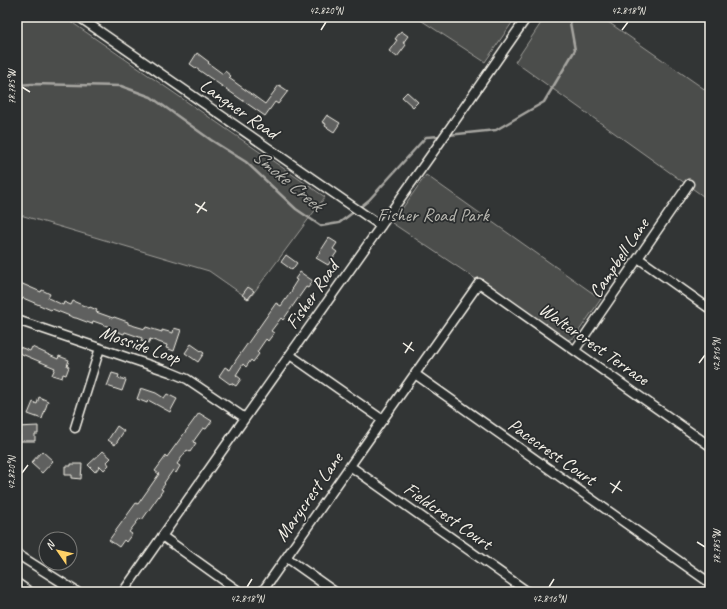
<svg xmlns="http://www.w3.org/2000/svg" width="727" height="609" viewBox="0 0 727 609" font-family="Caveat,sans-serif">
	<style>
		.green { fill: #4b4d4c; stroke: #a09f9a }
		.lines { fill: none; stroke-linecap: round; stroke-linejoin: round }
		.stream { stroke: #a6a5a0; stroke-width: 2.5 }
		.building { fill: #5f605f; stroke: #f4f1e8 }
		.minor-casing { stroke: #f4f1e8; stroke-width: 11 }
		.minor { stroke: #2a2d2e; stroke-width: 8 }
		.ticks { fill: none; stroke: #f4f1e8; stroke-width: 1.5 }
		.labels { text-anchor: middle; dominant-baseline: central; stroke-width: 3.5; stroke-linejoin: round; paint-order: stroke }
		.street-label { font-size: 19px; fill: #f4f1e8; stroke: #2a2d2e }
		.park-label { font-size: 19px; fill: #b9b8b1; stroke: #2a2d2e }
		.water-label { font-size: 20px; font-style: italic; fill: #b3b2ac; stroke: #2a2d2e }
		.neatline { fill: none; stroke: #f4f1e8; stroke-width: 1.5 }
		.ticks-label { font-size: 10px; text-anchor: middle; fill: #f4f1e8 }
	</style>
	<rect width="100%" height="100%" fill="#323535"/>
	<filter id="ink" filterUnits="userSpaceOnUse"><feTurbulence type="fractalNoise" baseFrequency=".025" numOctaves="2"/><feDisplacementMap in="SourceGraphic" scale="8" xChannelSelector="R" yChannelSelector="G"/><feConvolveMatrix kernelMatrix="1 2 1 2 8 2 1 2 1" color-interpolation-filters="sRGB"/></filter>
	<g filter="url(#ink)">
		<path class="green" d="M17 17H64L325 197 249 299 209 271 17 214Z
			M416 17H516L485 62Z
			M545 17H601L710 93V201L515 62Z
			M426 175 601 299 574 338 567 340 392 223Z"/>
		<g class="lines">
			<path class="stream" d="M17 85 32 84 121 86 151 97 211 140 246 162 296 209 321 226 339 223 355 211
				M448 135 496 130 544 102 575 50 569 17
				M359 208 369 200 426 137 441 136"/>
		</g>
		<path class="building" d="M401 31 408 36 403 43 406 45 397 57 389 51 397 40 395 39Z
			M197 53 209 62 208 63 223 74 225 71 231 76 229 78 265 104 279 85 288 91 278 104 275 102 265 116 190 64Z
			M407 92 418 102 413 107 402 97Z
			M327 115 340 123 334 132 325 126 326 124 322 122Z
			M329 238 337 243 333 249 337 252 328 265 316 258Z
			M286 255 297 263 292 270 281 262Z
			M300 272 313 281 308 288 306 287 283 320 281 318 271 331 274 333 268 341 266 339 257 352 259 354 253 362 251 360 246 367 243 364 236 375 241 379 236 386 231 383 230 384 219 376 225 367 230 370 236 360 276 303 281 306 293 289 292 288 297 280 295 279Z
			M18 282 41 292 42 290 50 294 48 298 63 305 64 302 71 305 73 301 89 308 90 307 97 310 96 312 113 318 114 317 128 322V324L145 329 146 327 162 332V330L173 333 174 328 181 330 174 351 166 348 167 345 150 339 149 343 141 341 142 338 125 332 124 334 110 329V327L93 321 92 324 76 318H75L52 309 51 310 23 298 22 300 17 298V285Z
			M248 287 254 291 248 299 242 295Z
			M191 344 204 353 198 362 185 353Z
			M17 346 30 351 32 347 58 359 59 356 69 360 67 366 69 367 66 375 63 374 62 378 52 375 55 368 17 352Z
			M112 373 119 375 118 378 126 380 122 391 107 386Z
			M141 388 156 393 164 398 167 394 177 399 170 412 148 400 147 403 137 399Z
			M39 397 48 401 42 419 28 414 33 402 37 404Z
			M199 413 212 421 206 429 203 428 193 442 196 443 190 452 187 450 177 464 180 466 176 473 173 470 164 483 165 484 161 489 163 490 142 520 140 518 129 532 132 534 126 542 124 540 119 547 109 540 136 503 138 504 159 474 155 471 166 456 167 457Z
			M38 426V434H35V441H20V435H17V427Z
			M117 426 124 431 115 445 108 440Z
			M42 451 53 461 42 473 31 463Z
			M103 451 111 458 107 462 109 465 104 470 100 466 95 472 88 465Z
			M71 464H82L81 479 72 478V475H65V466H71Z"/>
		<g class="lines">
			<defs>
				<path id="minor" d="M79 17 381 226
					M638 258 710 309
					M17 320 170 372 187 379 245 418
					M575 350 689 184
					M290 355 383 420
					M415 374 710 583
					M75 428 100 348
					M350 466 528 592
					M162 536 240 592
					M17 554 77 592
					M287 558 335 592
					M17 583 30 592
					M123 592 238 428 436 148 527 17
					M262 592 350 466 479 283 710 446"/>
			</defs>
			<use href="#minor" class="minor-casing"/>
			<use href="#minor" class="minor"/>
		</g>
	</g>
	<path class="ticks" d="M321 30 326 22M622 30 628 22M22 87 30 92M195 204 207 211M197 213 205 202M403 343 414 351M405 353 412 342M699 363 705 355M22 473 28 465M610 483 622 491M612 493 620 481M697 542 705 547M247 587 252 579M549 587 554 579"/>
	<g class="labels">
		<g class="street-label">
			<text transform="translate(239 109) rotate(35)">Langner Road</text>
			<text transform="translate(619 258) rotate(-56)">Campbell Lane</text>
			<text transform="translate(312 295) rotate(-55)">Fisher Road</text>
			<text transform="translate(594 344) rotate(35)">Waltercrest Terrace</text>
			<text transform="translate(140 345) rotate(19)">Mosside Loop</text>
			<text transform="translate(552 452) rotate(35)">Pacecrest Court</text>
			<text transform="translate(309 497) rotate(-55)">Marycrest Lane</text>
			<text transform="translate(448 516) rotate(35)">Fieldcrest Court</text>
		</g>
		<g class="park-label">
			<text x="433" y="215">Fisher Road Park</text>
		</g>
		<g class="water-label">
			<text transform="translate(288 180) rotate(40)">Smoke Creek</text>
		</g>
	</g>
	<rect width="727" height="609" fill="none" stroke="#2a2d2e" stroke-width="44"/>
	<g transform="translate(58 551) rotate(304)"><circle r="19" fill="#2a2d2e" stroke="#7b7b78"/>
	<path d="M0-3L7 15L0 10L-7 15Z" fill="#ffd166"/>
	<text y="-6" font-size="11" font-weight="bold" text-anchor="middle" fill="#f4f1e8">N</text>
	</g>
	<rect x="22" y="22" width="683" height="565" class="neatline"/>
	<g class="ticks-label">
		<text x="326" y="14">42.820°N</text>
		<text x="628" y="14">42.818°N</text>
		<text transform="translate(11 87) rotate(-90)" y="4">78.785°W</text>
		<text transform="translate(716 355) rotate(-90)" y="4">42.816°N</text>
		<text transform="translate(11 473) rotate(-90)" y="4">42.820°N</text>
		<text transform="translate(716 547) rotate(-90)" y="4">78.785°W</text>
		<text x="247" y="602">42.818°N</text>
		<text x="549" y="602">42.816°N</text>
	</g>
</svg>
